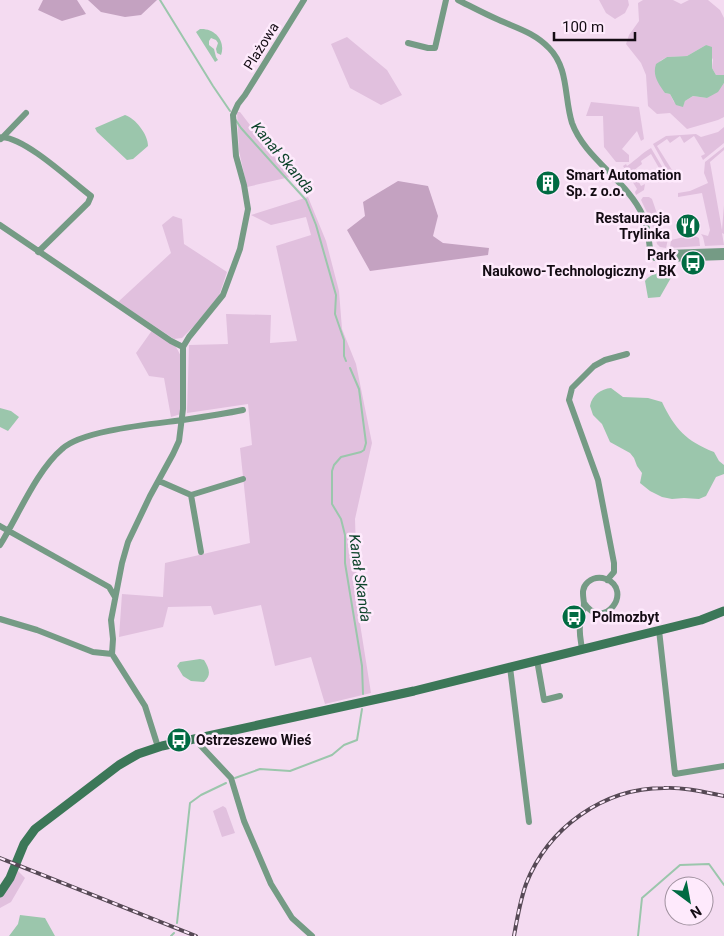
<svg xmlns="http://www.w3.org/2000/svg" width="724" height="936" viewBox="0 0 724 936" font-family="Roboto,sans-serif">
	<style>
		.green { fill: #e1c0de }
		.forest { fill: #c4a2c1 }
		.water { fill: #9bc6ac }
		.lines { fill: none; stroke-linecap: round; stroke-linejoin: round }
		.stream { stroke: #9bc6ac; stroke-width: 2 }
		.street { stroke: #759b85; stroke-width: 6 }
		.secondary { stroke: #3c7758; stroke-width: 9 }
		.rail-casing { stroke: #564955; stroke-width: 4 }
		.rail { stroke: #feeafc; stroke-width: 2; stroke-dasharray: 5.5; stroke-linecap: butt }
		.labels { text-anchor: middle; dominant-baseline: central; stroke-width: 5; stroke-linejoin: round; paint-order: stroke }
		.street-label { font-size: 14px; fill: #140c14; stroke: #feeafc }
		.poi-label { font-size: 14px; font-weight: bold; fill: #140c14; stroke: #feeafc; text-anchor: start }
		.water-label { font-size: 15px; font-style: italic; fill: #0e442b; stroke: #feeafc }
	</style>
	<rect width="100%" height="100%" fill="#f4dbf1"/>
	<path class="green" d="M599 0H628L629 5 625 13 615 19 606 13Z
		M643 0H673L681 4 689 0H708L720 10 724 18V82L723 75H716L712 68 713 60 706 45 687 56 667 57 660 61 665 93 670 94 674 102 683 106 685 101 693 96 707 98 721 87 724 83V117L718 120 687 129 670 113 657 114 648 106 646 75 641 63 626 44 629 35 639 21 638 3Z
		M347 37 387 70 402 95 381 105 350 88 331 44Z
		M591 102 639 107 644 139 641 141 637 131 622 149 629 155V162H616L604 147 603 116H586Z
		M237 112H240L290 177 247 187 239 151Z
		M724 127V143L703 160 701 156 705 154 694 136 684 143 680 136 670 143 667 139 657 146 672 170 676 169 675 173 670 175 653 144 666 136 696 134 701 137 718 132Z
		M724 147V150L710 162 722 230 724 205V234L722 233 724 245 705 246 703 237 701 234 708 236 710 230 702 193 678 197V193L690 191 708 183 704 173 705 162Z
		M651 148 667 175 664 179 660 177 663 175 651 154 641 161 642 164 633 171 641 186 645 184 644 190 636 195 635 192 637 189 623 166 626 164 627 166C636 160 642 153 651 148Z
		M308 197 326 241 339 291 342 329 356 364 372 443 355 519 358 611 371 693 325 704 311 657 275 666 261 605 214 615 211 606 168 607 163 627 119 637 122 594 163 597 165 563 250 543 240 448 252 445 248 404 187 413 189 345 228 344 226 314 271 315 270 343 297 341 276 246 311 235 306 217 271 225 251 215Z
		M643 197H649L652 199 665 237 668 239 666 248 660 247 657 244 652 223 641 200Z
		M173 216 182 219 184 244 227 272 219 296 194 326 182 338 174 339 118 302 171 253 162 225Z
		M693 235 699 238 700 246 670 248 671 240Z
		M153 329 176 347 182 358 181 414 171 417 164 378 149 376 136 353Z
		M223 806 226 808 235 833 222 837 213 811Z
		M17 870 25 878 11 902 0 908V896Z"/>
	<path class="forest" d="M43 0H77L86 14 62 21 38 10Z
		M88 0H157L141 15 125 17 101 12Z
		M398 181 428 186 438 216 433 236 443 243 489 248 488 255 370 271 347 230 365 216 363 202Z"/>
	<path class="water" d="M200 29C215 28 226 41 221 55L217 53 216 49 218 43 216 40 211 38 209 41V45L214 49 216 57 218 60 215 62 196 32Z
		M706 45 712 47V68L716 75H724V83L718 92 707 98 693 96 685 101 683 107 676 105 670 94 665 93C659 84 652 76 656 64L667 57 687 56Z
		M125 115C135 118 148 134 148 146L133 159 127 160 97 132 95 128Z
		M664 271 672 273V276L660 297 648 298 645 281C649 275 657 273 664 271Z
		M611 388 623 397 648 398 662 402C675 429 686 441 714 452L719 461 724 465V474L716 477 706 496 699 499 684 498 672 499 662 497 650 491 640 483 642 473 637 466 634 458 630 453 610 442 602 424 593 415 590 406C592 395 601 389 611 388Z
		M0 408 11 411 19 417 8 431 0 427Z
		M200 659 204 660C209 668 212 675 204 682L191 681 183 676 177 666 180 662Z
		M20 915 45 918 55 936H9L18 924Z"/>
	<g class="lines">
		<path class="stream" d="M160 0 213 86 230 111
			M235 119 241 128 275 166 306 200 316 225 336 295 335 314 344 340V356L346 361
			M350 368 359 389 366 443 364 450 361 452 341 457 334 465 332 471V504L341 519 345 535V563L362 666 363 694
			M235 778 260 769 290 771 332 755 344 745 357 740 362 709
			M177 923 190 803 201 795 226 783
			M171 936 174 933
			M638 936 642 898 680 865 709 864 724 885"/>
		<path class="street" d="M458 0C472 7 485 14 499 20 517 28 535 33 549 48 569 68 564 98 572 123 585 159 628 181 643 216 649 229 649 244 651 257
			M408 43 428 48H435L446 0
			M2 137C27 139 70 180 91 196L88 203 38 252
			M1 139 26 113
			M0 225 171 341 183 347
			M651 257 665 253 724 251
			M655 258 666 259 724 257
			M159 481 191 495 243 479
			M191 495 201 552
			M0 526 109 587 115 597
			M0 545C18 516 37 470 62 449 82 430 154 424 183 420 203 417 223 414 243 410
			M607 580 614 572V563L598 480 569 400 572 388 594 366 605 360 627 354
			M0 619 37 630 93 652 112 654
			M659 630 675 774 724 766
			M582 649C581 641 579 634 580 626 581 619 584 611 584 603 583 595 581 588 588 582 593 578 600 577 606 579 634 590 604 633 584 603
			M537 660 544 700 560 696
			M510 667 529 822
			M198 738 200 745 231 778 244 821 271 884 292 918 312 936
			M158 747 145 706 112 654 113 639 111 620 122 563 128 542 150 496 173 454 179 441 183 409V347L189 337 223 295 240 249 248 209 244 185 236 156 233 115 238 104 245 95 304 0"/>
		<path class="secondary" d="M0 893 10 878 24 844 35 829 119 765 138 754 162 746 414 691 701 620 724 611"/>
		<defs>
			<path id="rail" d="M0 858 196 936
				M514 936C517 919 520 901 526 884 548 828 603 788 664 788 684 787 704 792 724 796"/>
		</defs>
		<use href="#rail" class="rail-casing"/>
		<use href="#rail" class="rail"/>
	</g>
	<defs>
		<symbol id="building-disc" viewBox="-11 -11 22 22"><circle r="9.5" fill="#006b42" stroke="#feeafc"/><path d="M-4-6H4V6H1V3H-1V6H-4ZM-2.5-4.3h1.7v1.8h-1.7ZM.8-4.3h1.7v1.8H.8ZM-2.5-1h1.7V.8h-1.7ZM.8-1h1.7V.8H.8Z" fill="#fff"/></symbol>
		<symbol id="restaurant-disc" viewBox="-11 -11 22 22"><circle r="9.5" fill="#006b42" stroke="#feeafc"/><path d="M-5-6h1v4h1v-4h1v4h1v-4h1v5L-1.5 .5V6h-2V.5L-5-1ZM5-6V6H3V1.5H1.5Q1.5-4 5-6Z" fill="#fff"/></symbol>
		<symbol id="bus-disc" viewBox="-11 -11 22 22"><circle r="9.5" fill="#006b42" stroke="#feeafc"/><path d="M-5-6H5V4H4V6H2V4H-2V6H-4V4H-5ZM-3.5-4V0h7V-4ZM-3.5 1.2v1.5H-2V1.2ZM2 1.2v1.5H3.5V1.2Z" fill="#fff"/></symbol>
	</defs>
	<g fill-rule="evenodd">
		<use href="#building-disc" x="534" y="169" width="28" height="28"/>
		<use href="#restaurant-disc" x="674" y="212" width="28" height="28"/>
		<use href="#bus-disc" x="679" y="249" width="28" height="28"/>
		<use href="#bus-disc" x="560" y="603" width="28" height="28"/>
		<use href="#bus-disc" x="165" y="726" width="28" height="28"/>
	</g>
	<g class="labels">
		<g class="street-label">
			<text transform="translate(261 46) rotate(-58)">Plażowa</text>
		</g>
		<g class="poi-label">
			<text x="566" y="175">Smart Automation<tspan x="566" dy="16">Sp. z o.o.</tspan></text>
			<text x="670" y="218" text-anchor="end">Restauracja<tspan x="670" dy="16">Trylinka</tspan></text>
			<text x="676" y="255" text-anchor="end">Park<tspan x="676" dy="16">Naukowo-Technologiczny - BK</tspan></text>
			<text x="592" y="617">Polmozbyt</text>
			<text x="196" y="740">Ostrzeszewo Wieś</text>
		</g>
		<g class="water-label">
			<text transform="translate(283 158) rotate(50)">Kanał Skanda</text>
			<text transform="translate(360 578) rotate(82)">Kanał Skanda</text>
		</g>
	</g>
	<g transform="translate(689 901) rotate(148)"><circle r="24" fill="#feeafc" stroke="#a0919f"/>
	<path d="M0-4L9 19L0 12L-9 19Z" fill="#006b42"/>
	<text y="-8" font-size="14" font-weight="bold" text-anchor="middle" fill="#140c14">N</text>
	</g>
	<path d="M554 32v8h81v-8" fill="none" stroke="#140c14" stroke-width="2.5"/>
	<text x="562" y="32" font-size="15" fill="#140c14" stroke="#feeafc" stroke-width="4" paint-order="stroke">100 m</text>
</svg>
